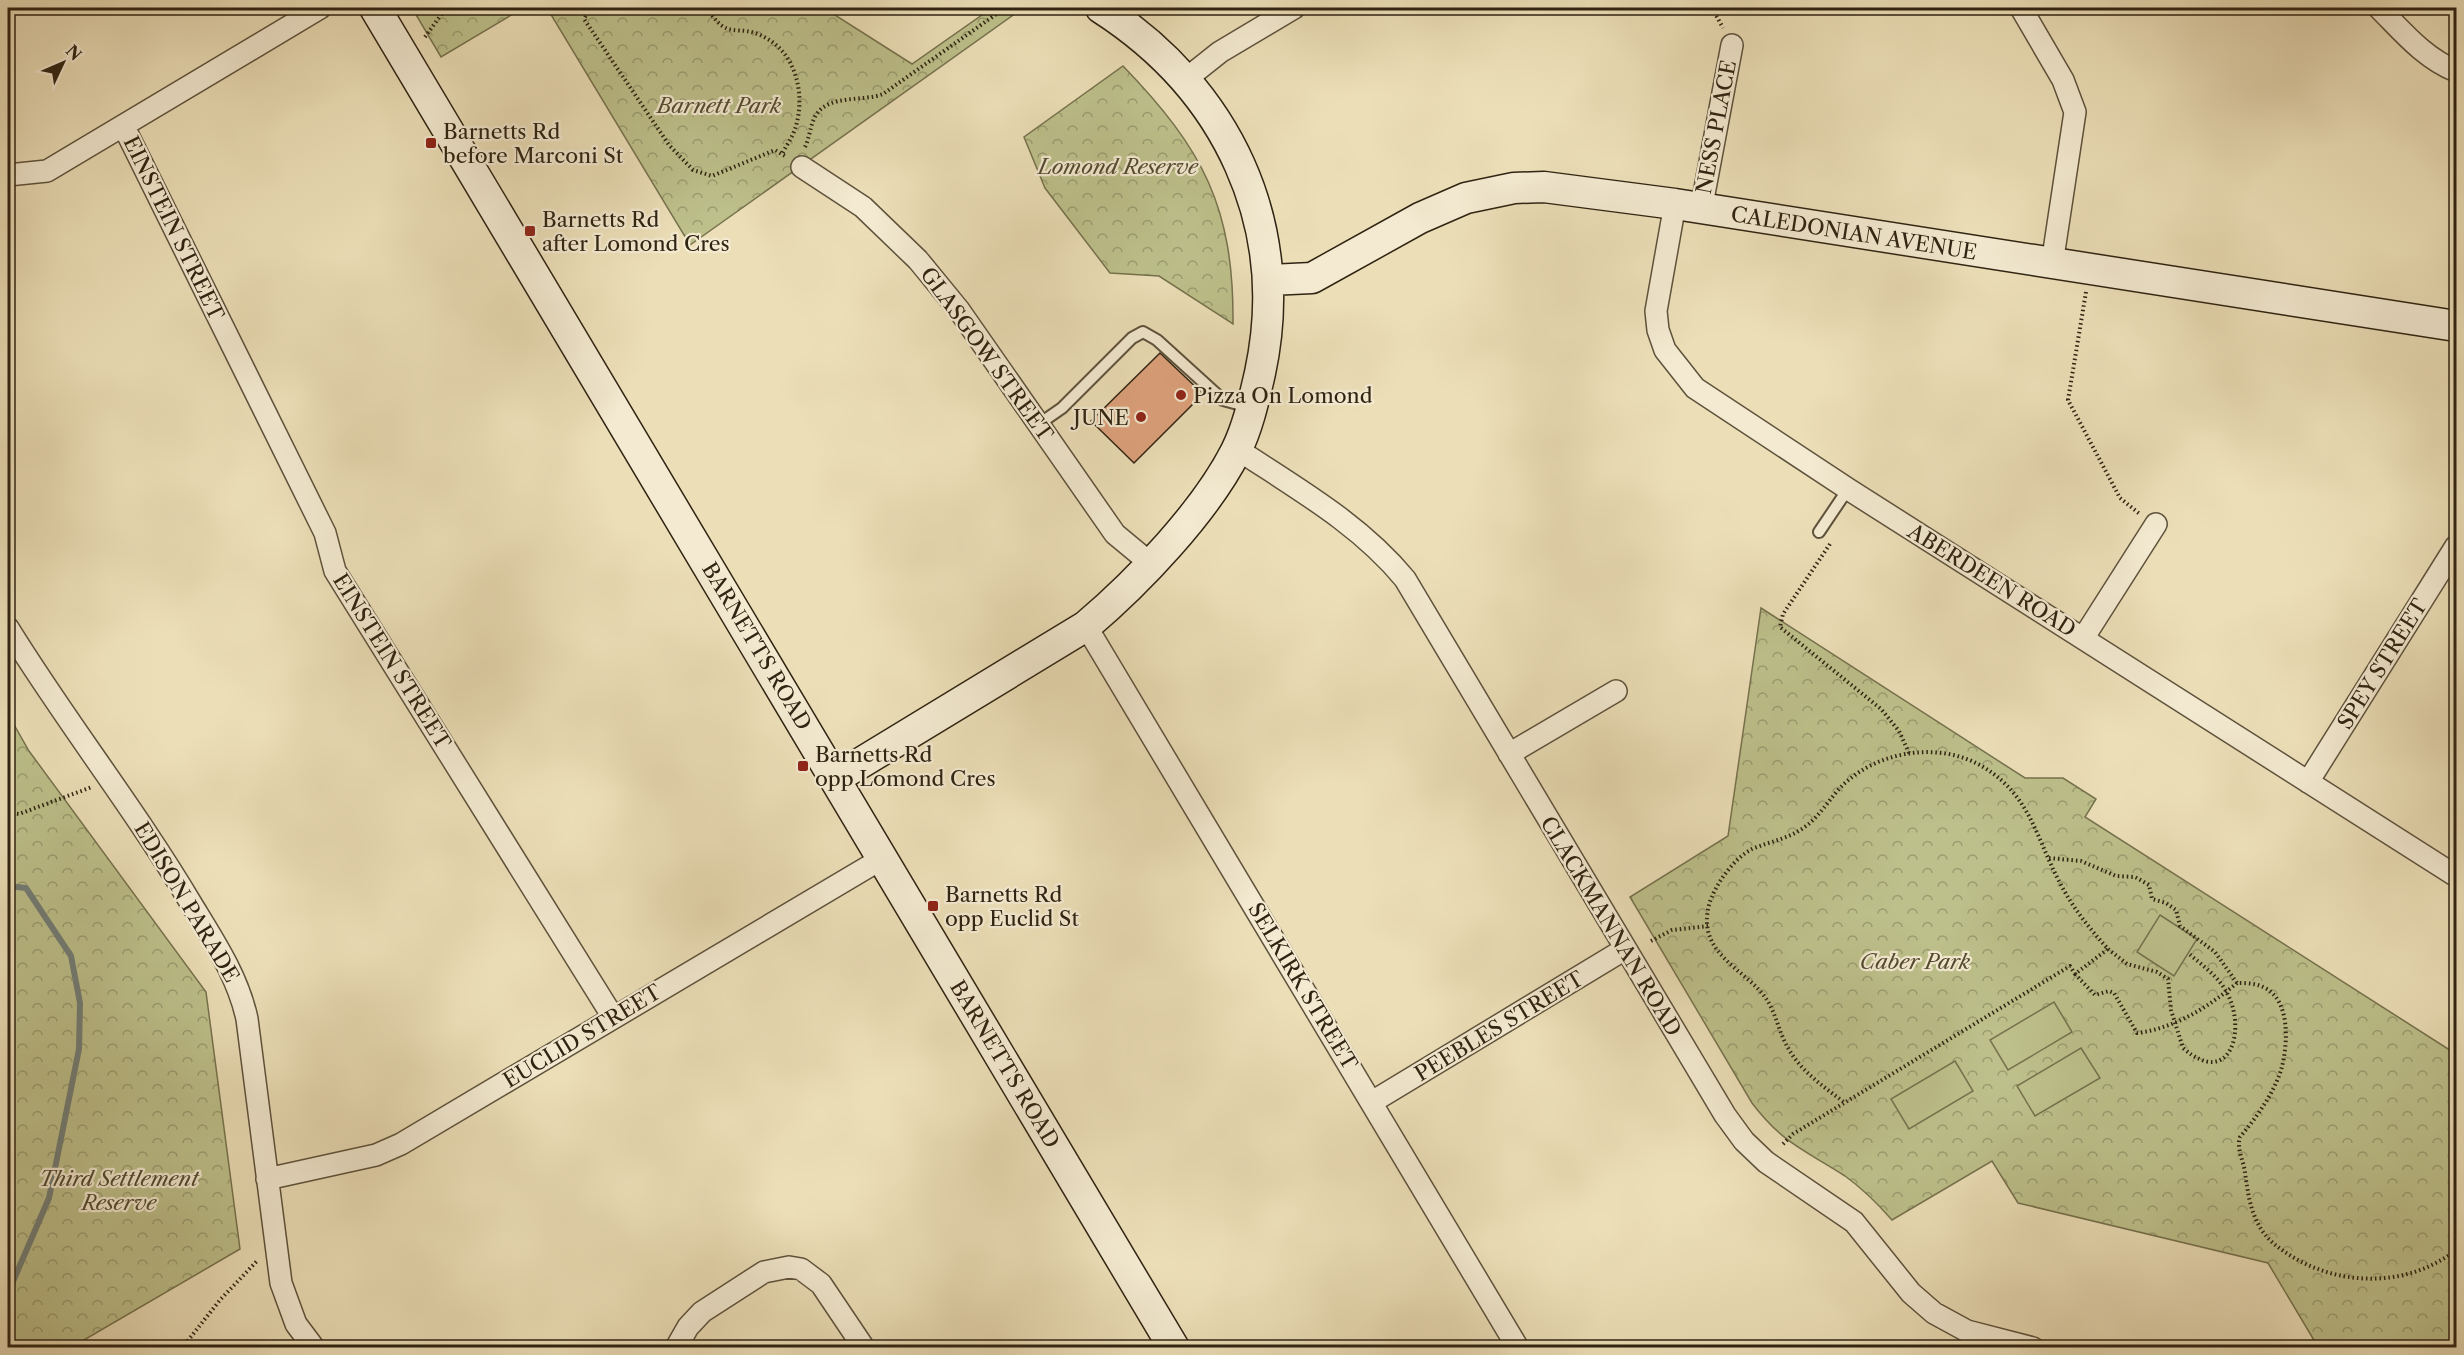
<svg xmlns="http://www.w3.org/2000/svg" width="2464" height="1355" viewBox="0 0 2464 1355" font-family="'Libre Caslon Text',serif">
	<style>
		.park { fill: url(#park-crowns); stroke: #76724e; stroke-width: 1.5 }
		.pitch { fill: #bdc08b; stroke: #76724e; stroke-width: 1.5 }
		.lines { fill: none; stroke-linecap: round; stroke-linejoin: round }
		.stream { stroke: #727e77; stroke-width: 6 }
		.building { fill: #dea27d; stroke: #2f2312; stroke-width: 1.5 }
		.lane-casing { stroke: #5e523c; stroke-width: 14 }
		.street-casing { stroke: #5e523c; stroke-width: 24 }
		.secondary-casing { stroke: #2f2312; stroke-width: 33 }
		.path { stroke: #2f2312; stroke-width: 4; stroke-dasharray: 1.5 3; stroke-linecap: butt }
		.lane { stroke: #f3ead1; stroke-width: 10 }
		.street { stroke: #f3ead1; stroke-width: 21 }
		.secondary { stroke: #f3ead1; stroke-width: 30 }
		.poi-dot { fill: #8f2418; stroke: #f3ead1; stroke-width: 2 }
		.labels { text-anchor: middle; dominant-baseline: central; stroke-width: 4.5; stroke-linejoin: round; paint-order: stroke }
		.park-label { font-size: 21px; font-style: italic; fill: #524a30; stroke: #f3ead1 }
		.street-label { font-size: 21px; fill: #2f2312; stroke: #f3ead1 }
		.poi-label { font-size: 21px; fill: #2f2312; stroke: #f3ead1; text-anchor: start }
	</style>
	<defs>
		<pattern id="park-crowns" width="20" height="18" patternUnits="userSpaceOnUse" patternTransform="scale(1.5)"><rect width="20" height="18" fill="#bdc08b"/><path d="M2 6a3 3 0 1 1 6 0M12 15a3 3 0 1 1 6 0" fill="none" stroke="#9a9c70"/></pattern>
	</defs>
	<rect width="100%" height="100%" fill="#ecdfb8"/>
	<filter id="stains"><feTurbulence type="fractalNoise" baseFrequency=".00333" numOctaves="4"/><feColorMatrix values="0 0 0 0 .2 0 0 0 0 .09 0 0 0 0 .02 0 0 0 .5 -.17"/></filter>
	<radialGradient id="worn" r=".72"><stop offset=".6" stop-color="#630" stop-opacity="0"/><stop offset="1" stop-color="#630" stop-opacity=".3"/></radialGradient>
	<path class="park" d="M412 8H523L441 57Z
		M547 8H824L912 64 992 8H1023L690 245Z
		M1123 66C1203 149 1234 207 1233 324L1159 276 1110 273 1045 188 1024 137Z
		M1761 608 2025 778H2063L2096 799 2085 817 2456 1054V1347H2318L2268 1263 2018 1203 1992 1161 1892 1220C1878 1204 1863 1189 1845 1176 1805 1150 1783 1144 1752 1103L1630 897 1728 836Z
		M8 714 29 751 206 992 240 1249 72 1347H8Z"/>
	<path class="pitch" d="M2160 915 2197 939 2174 976 2137 952Z
		M2054 1002 2072 1032 2008 1070 1990 1040Z
		M2081 1048 2100 1078 2035 1116 2017 1086Z
		M1955 1061 1973 1091 1909 1129 1891 1099Z"/>
	<g class="lines">
		<path class="stream" d="M8 886 26 888 71 956 80 1003 79 1049 49 1198 8 1293"/>
	</g>
	<path class="building" d="M1160 353 1203 394 1134 463 1091 421Z"/>
	<g class="lines">
		<defs>
			<path id="lane" d="M1039 424 1062 408 1132 338 1143 332 1157 340 1223 400 1249 407
				M1819 532 1848 489"/>
			<path id="street" d="M2021 8 2063 80 2075 112 2052 264
				M2379 8C2403 32 2424 58 2456 71
				M1186 79 1220 52 1294 8
				M124 127 325 533 335 571 613 1017
				M802 167 863 207 918 260 959 310 1115 534 1150 563
				M8 175 47 171 320 8
				M1675 204 1656 311 1658 330 1665 350 1695 388 1848 489 2456 876
				M1701 210 1732 45
				M1237 449C1296 488 1360 524 1405 579L1725 1115 1744 1141 1766 1162 1854 1222 1911 1293 1934 1313 1967 1331 2033 1348
				M1086 626 1518 1348
				M8 628C66 722 135 809 192 905 214 941 238 977 247 1019L281 1283 296 1324 314 1348
				M2084 637 2156 524
				M1509 754 1616 691
				M2308 782 2456 546
				M1372 1102 1625 949
				M267 1179 376 1155 401 1144 883 858
				M676 1348 688 1327 702 1312 764 1272 789 1267 801 1269 821 1284 864 1348"/>
			<path id="secondary" d="M375 8 1174 1348
				M1268 280 1312 278 1420 218 1466 198 1514 188 1544 187 1675 204 2456 326
				M836 778 1086 626C1138 582 1205 512 1236 451 1248 427 1254 399 1260 373 1292 224 1227 89 1101 8"/>
		</defs>
		<use href="#lane" class="lane-casing"/>
		<use href="#street" class="street-casing"/>
		<use href="#secondary" class="secondary-casing"/>
		<path class="path" d="M590 8 584 19 669 145 693 170 712 176 775 150 787 157
			M707 8C729 43 736 22 764 37 797 53 806 97 795 129 792 138 786 146 782 154
			M1712 8 1723 28
			M425 37 446 8
			M805 147C810 137 810 125 816 115 829 94 863 102 883 94L1005 8
			M2086 292 2068 400 2120 498 2141 515
			M1830 544 1783 614 1780 627 1881 709 1899 731 1909 753
			M8 813 19 814 92 787
			M2049 858 2081 861 2116 876 2135 877 2149 885 2152 899 2166 903 2176 910 2180 926 2215 952 2237 983C2246 983 2256 983 2265 988 2291 1001 2288 1046 2281 1070 2274 1093 2256 1118 2240 1137 2236 1149 2244 1161 2245 1173 2248 1193 2250 1211 2261 1229 2270 1243 2283 1251 2296 1259 2346 1287 2410 1286 2456 1250
			M1651 941 1672 930 1709 926
			M2108 949 2127 964 2157 972 2168 979 2171 1010 2183 1048C2230 1089 2247 1030 2227 993 2219 977 2202 965 2188 953
			M2075 974 2095 995 2109 991 2114 993 2137 1033C2176 1028 2208 1007 2237 983
			M1783 1144 1793 1134 2070 966 2075 974 2108 949C2089 928 2073 908 2060 883 2036 838 2031 797 1985 768 1942 741 1881 750 1845 783 1831 796 1821 815 1806 826 1789 839 1771 841 1752 849 1734 858 1714 886 1709 905 1696 955 1747 969 1767 1000 1776 1014 1779 1032 1787 1046 1800 1071 1823 1086 1845 1103
			M182 1348 220 1300 257 1261"/>
		<use href="#lane" class="lane"/>
		<use href="#street" class="street"/>
		<use href="#secondary" class="secondary"/>
	</g>
	<g class="poi-dot">
		<rect x="425" y="137" width="12" height="12" rx="3"/>
		<rect x="524" y="225" width="12" height="12" rx="3"/>
		<circle cx="1181" cy="395" r="6"/>
		<circle cx="1141" cy="417" r="6"/>
		<rect x="797" y="760" width="12" height="12" rx="3"/>
		<rect x="927" y="900" width="12" height="12" rx="3"/>
	</g>
	<g class="labels">
		<g class="park-label">
			<text x="719" y="105">Barnett Park</text>
			<text x="1118" y="166">Lomond Reserve</text>
			<text x="1915" y="961">Caber Park</text>
			<text x="119" y="1178">Third Settlement<tspan x="119" dy="24">Reserve</tspan></text>
		</g>
		<g class="street-label">
			<text transform="translate(1716 127) rotate(-79)">NESS PLACE</text>
			<text transform="translate(174 228) rotate(64)">EINSTEIN STREET</text>
			<text transform="translate(1854 233) rotate(9)">CALEDONIAN AVENUE</text>
			<text transform="translate(987 354) rotate(54)">GLASGOW STREET</text>
			<text transform="translate(1992 580) rotate(32)">ABERDEEN ROAD</text>
			<text transform="translate(757 646) rotate(59)">BARNETTS ROAD</text>
			<text transform="translate(392 661) rotate(58)">EINSTEIN STREET</text>
			<text transform="translate(2382 664) rotate(-58)">SPEY STREET</text>
			<text transform="translate(187 902) rotate(59)">EDISON PARADE</text>
			<text transform="translate(1611 926) rotate(59)">CLACKMANNAN ROAD</text>
			<text transform="translate(1303 986) rotate(59)">SELKIRK STREET</text>
			<text transform="translate(1499 1026) rotate(-31)">PEEBLES STREET</text>
			<text transform="translate(582 1036) rotate(-31)">EUCLID STREET</text>
			<text transform="translate(1005 1064) rotate(59)">BARNETTS ROAD</text>
		</g>
		<g class="poi-label">
			<text x="443" y="131">Barnetts Rd<tspan x="443" dy="24">before Marconi St</tspan></text>
			<text x="542" y="219">Barnetts Rd<tspan x="542" dy="24">after Lomond Cres</tspan></text>
			<text x="1193" y="395">Pizza On Lomond</text>
			<text x="1129" y="417" text-anchor="end">JUNE</text>
			<text x="815" y="754">Barnetts Rd<tspan x="815" dy="24">opp Lomond Cres</tspan></text>
			<text x="945" y="894">Barnetts Rd<tspan x="945" dy="24">opp Euclid St</tspan></text>
		</g>
	</g>
	<rect width="2464" height="1355" fill="none" stroke="#ecdfb8" stroke-width="30"/>
	<rect x="9" y="9" width="2446" height="1337" fill="none" stroke="#2f2312" stroke-width="3"/>
	<rect x="15" y="15" width="2434" height="1325" fill="none" stroke="#2f2312" stroke-width="1.5"/>
	<g transform="translate(63 63) rotate(46)" stroke="#f3ead1" stroke-width="4.5" paint-order="stroke">
	<path d="M0-4.5L10 22L0 15L-10 22Z" fill="#2f2312"/>
	<text y="-9" font-size="16" font-weight="bold" text-anchor="middle" fill="#2f2312">N</text>
	</g>
	<rect width="100%" height="100%" filter="url(#stains)"/>
	<rect width="100%" height="100%" fill="url(#worn)"/>
</svg>
